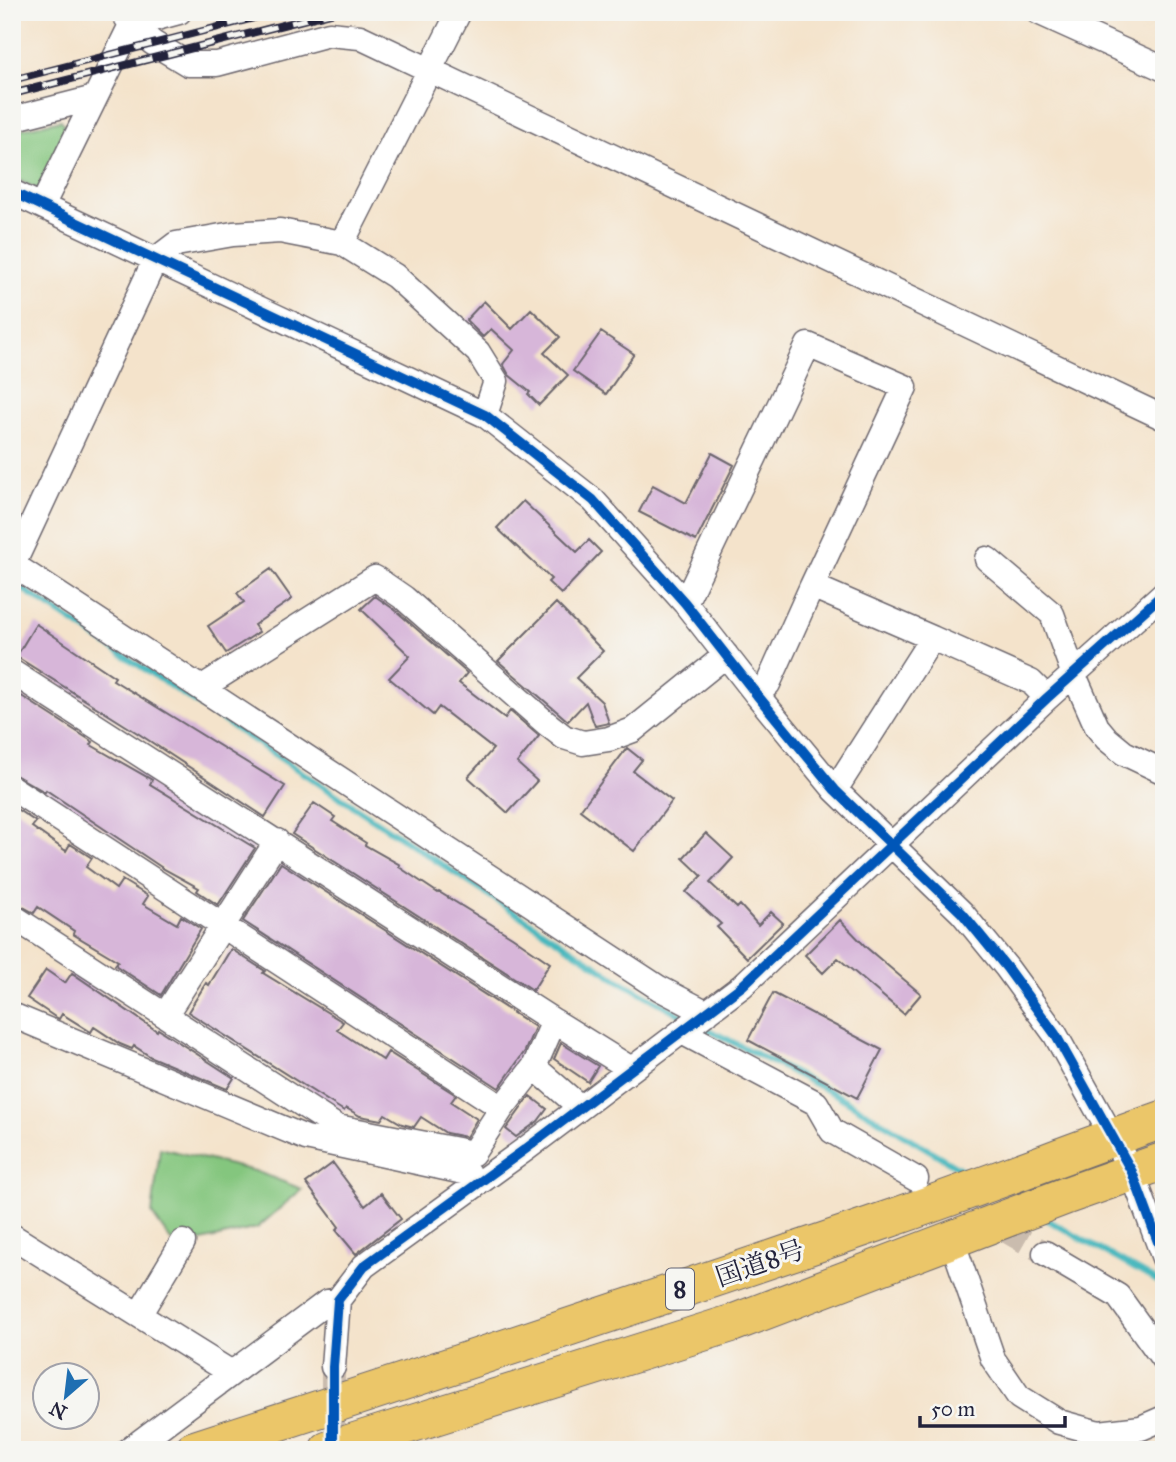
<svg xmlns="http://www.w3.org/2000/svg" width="1176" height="1462" viewBox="0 0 1176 1462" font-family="'IM FELL Great Primer','Noto Serif JP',serif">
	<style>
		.green { fill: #84c67e; stroke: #53745c; stroke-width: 2 }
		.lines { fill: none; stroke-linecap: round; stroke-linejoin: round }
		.stream { stroke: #47b7bd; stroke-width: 6 }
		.building { fill: #d7b6d9 }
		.minor-tunnel { stroke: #cabcae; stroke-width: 24; stroke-dasharray: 24 12; stroke-linecap: butt }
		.minor-casing { stroke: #6c666d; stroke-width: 27 }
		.highway-casing { stroke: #6c666d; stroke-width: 39 }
		.minor { stroke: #fff; stroke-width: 24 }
		.highway { stroke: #ebc669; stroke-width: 37 }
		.rail-casing { stroke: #22223b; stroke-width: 8 }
		.rail { stroke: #f6f6f2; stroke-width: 5; stroke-dasharray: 16; stroke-linecap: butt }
		.cycleway-casing { stroke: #f6f6f2; stroke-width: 15 }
		.cycleway { stroke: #0057b8; stroke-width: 10 }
		.labels { text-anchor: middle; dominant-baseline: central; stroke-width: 6; stroke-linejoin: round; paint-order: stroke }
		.shield { fill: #f6f6f2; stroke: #626272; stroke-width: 2 }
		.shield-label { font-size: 24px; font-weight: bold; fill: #22223b }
		.street-label { font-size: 26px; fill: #22223b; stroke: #f6f6f2 }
	</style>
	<rect width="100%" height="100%" fill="#f6f6f2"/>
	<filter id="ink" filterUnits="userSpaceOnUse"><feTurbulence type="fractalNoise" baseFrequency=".0143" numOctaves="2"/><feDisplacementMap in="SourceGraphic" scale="14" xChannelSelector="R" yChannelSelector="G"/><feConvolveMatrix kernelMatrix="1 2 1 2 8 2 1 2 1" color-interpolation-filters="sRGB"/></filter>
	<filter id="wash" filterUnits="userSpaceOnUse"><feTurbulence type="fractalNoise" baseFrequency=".00686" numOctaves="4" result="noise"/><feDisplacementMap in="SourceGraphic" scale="28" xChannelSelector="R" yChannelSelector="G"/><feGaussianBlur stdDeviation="1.57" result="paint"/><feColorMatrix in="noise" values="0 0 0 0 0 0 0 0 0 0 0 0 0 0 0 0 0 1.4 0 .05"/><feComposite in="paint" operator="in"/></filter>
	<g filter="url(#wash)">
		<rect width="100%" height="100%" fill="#f4e3cb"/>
		<path class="green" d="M61 120 70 134 39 190 12 177V131Z
			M160 1148 255 1171 302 1189 257 1228 193 1243 171 1241 152 1214Z"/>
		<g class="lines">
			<path class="stream" d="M12 582 618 980 690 1020
				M699 1025 835 1094 971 1175
				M1044 1218 1164 1285"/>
		</g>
		<g id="blocks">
			<path class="building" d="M484 301 512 329 531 309 560 337 544 353 568 375 539 405 528 394 530 392 509 375 503 364 514 350 491 329 483 337 466 320Z
				M601 332 634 354 606 394 573 371Z
				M712 453 734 465 696 541 639 512 653 485 686 503Z
				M523 501 577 552 589 540 601 552 561 594 548 582 551 579 497 528Z
				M271 569 292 599 254 625 259 632 226 653 208 626 244 602 237 593Z
				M375 596 395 610 467 673 459 683 505 718 510 711 539 736 517 763 537 781 508 813 468 777 493 749 439 707 433 715 389 678 410 656 361 609Z
				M556 603 603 651 576 678 602 702 609 723 595 726 586 702 568 721 498 661Z
				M36 624 115 677 113 680 285 786 265 817 139 734 20 659 12 657V647L19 652Z
				M12 690 93 742 91 745 152 780 150 784 255 848 218 905 197 891 199 888 164 869 46 790 45 792 12 773Z
				M627 748 642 760 633 771 672 801 634 851 580 810Z
				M314 803 335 817 332 821 366 843 365 845 400 865 399 867 438 893 439 892 512 937 550 963 533 990 292 834Z
				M12 806 36 822 32 827 66 851 70 844 92 858 86 867 116 889 122 880 148 896 143 904 177 924 181 916 201 929 161 995 115 965 118 961 73 934 74 931 38 907 34 913 12 901Z
				M706 833 733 858 710 883 737 908 740 905 758 925 771 912 783 923 747 958 717 927 721 924 686 892 702 876 683 858Z
				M281 863 535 1027 525 1051 499 1088 243 921Z
				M840 920 867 948 921 994 904 1014 838 958 823 973 805 955Z
				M231 949 265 971 263 973 343 1022 337 1030 383 1060 388 1052 456 1095 451 1102 477 1119 466 1137 446 1133 421 1117 414 1127 402 1124 385 1114 381 1120 360 1116 346 1108 344 1111 188 1012 206 983 209 985Z
				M46 970 65 983 72 973 157 1031 158 1029 234 1078 227 1089 151 1057 134 1046 132 1049 120 1044 94 1027 91 1032 62 1014 59 1019 55 1017 27 998Z
				M773 993 882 1050 857 1098 748 1040Z
				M561 1043 598 1066 588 1082 554 1059Z
				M530 1096 547 1109 538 1121 516 1137 506 1129Z
				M333 1163 365 1206 381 1193 401 1219 356 1254 336 1230 339 1227 306 1183Z"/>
		</g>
	</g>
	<g filter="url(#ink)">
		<use href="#blocks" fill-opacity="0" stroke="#6c666d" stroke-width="2"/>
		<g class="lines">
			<path class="minor-tunnel" d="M942 1194 1045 1253
				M333 1367V1450"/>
			<defs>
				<path id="minor" d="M123 12 131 25 153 43 188 64H217L329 34 360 37 1164 418
					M1038 12 1164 69
					M12 119 94 98
					M12 192 485 415 593 500 685 603 757 695 835 790 962 913 1007 968 1055 1034 1132 1172 1164 1258
					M42 206 131 25 179 12
					M342 243 459 12
					M987 559 1052 614 1074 675 1097 727 1107 739 1124 753 1164 772
					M12 564 201 688 375 578 404 598 546 723 564 737 583 743 609 739 633 730 726 655
					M12 567 155 260 176 244 233 234 280 231 342 243 395 276 478 352 496 381 485 415
					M685 603 808 345 905 387 812 586
					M12 672 554 1021 534 1067
					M201 688 659 988 707 1013
					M757 695 768 684 812 586 932 638
					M12 788 502 1108 534 1067 580 1107
					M835 790 932 638 1031 682 1047 698
					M12 916 337 1127 473 1153 502 1108
					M166 1014 277 841
					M12 1015 306 1138 468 1173
					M554 1021 631 1069
					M682 1032 816 1103 832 1131 916 1179
					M12 1236 230 1372
					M952 1240 993 1359 1019 1397 1059 1422 1099 1433 1141 1428 1164 1418
					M1045 1253 1118 1296 1164 1360
					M139 1315 183 1242
					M333 1367 338 1300 364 1266 527 1148 742 986 1047 698 1164 593
					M129 1450 327 1302 338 1300"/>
				<path id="highway" d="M193 1450C425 1375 656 1299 886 1220 979 1188 1071 1152 1164 1119
					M328 1450 733 1323 1068 1195 1164 1161"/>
			</defs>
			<use href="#minor" class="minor-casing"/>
			<use href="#highway" class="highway-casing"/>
			<use href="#minor" class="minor"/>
			<use href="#highway" class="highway"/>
			<defs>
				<path id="rail" d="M12 80 277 12
					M12 94 334 12"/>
			</defs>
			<use href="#rail" class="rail-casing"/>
			<use href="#rail" class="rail"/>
			<defs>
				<path id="cycleway" d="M12 192 485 415 593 500 685 603 757 695 835 790 962 913 1007 968 1055 1034 1132 1172 1164 1258
					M333 1450V1367L338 1300 364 1266 527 1148 742 986 1047 698 1164 593"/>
			</defs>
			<use href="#cycleway" class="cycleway-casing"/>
			<use href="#cycleway" class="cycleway"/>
		</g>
	</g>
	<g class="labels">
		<rect class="shield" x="666" y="1268.5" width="28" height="41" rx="5"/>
		<g class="shield-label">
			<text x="680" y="1289">8</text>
		</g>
		<g class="street-label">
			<text transform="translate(760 1263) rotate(-19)">国道8号</text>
		</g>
	</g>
	<rect width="1176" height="1462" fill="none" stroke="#f6f6f2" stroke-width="42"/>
	<g transform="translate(66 1396) rotate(208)"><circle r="33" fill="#f6f6f2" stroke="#a1a1a9" stroke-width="2"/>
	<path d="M0-5L12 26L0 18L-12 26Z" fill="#1f6fb2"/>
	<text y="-10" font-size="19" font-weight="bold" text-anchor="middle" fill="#22223b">N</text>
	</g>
	<path d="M920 1416v10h145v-10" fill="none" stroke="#22223b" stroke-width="3.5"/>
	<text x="931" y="1416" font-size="21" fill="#22223b" stroke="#f6f6f2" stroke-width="5" paint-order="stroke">50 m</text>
</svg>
